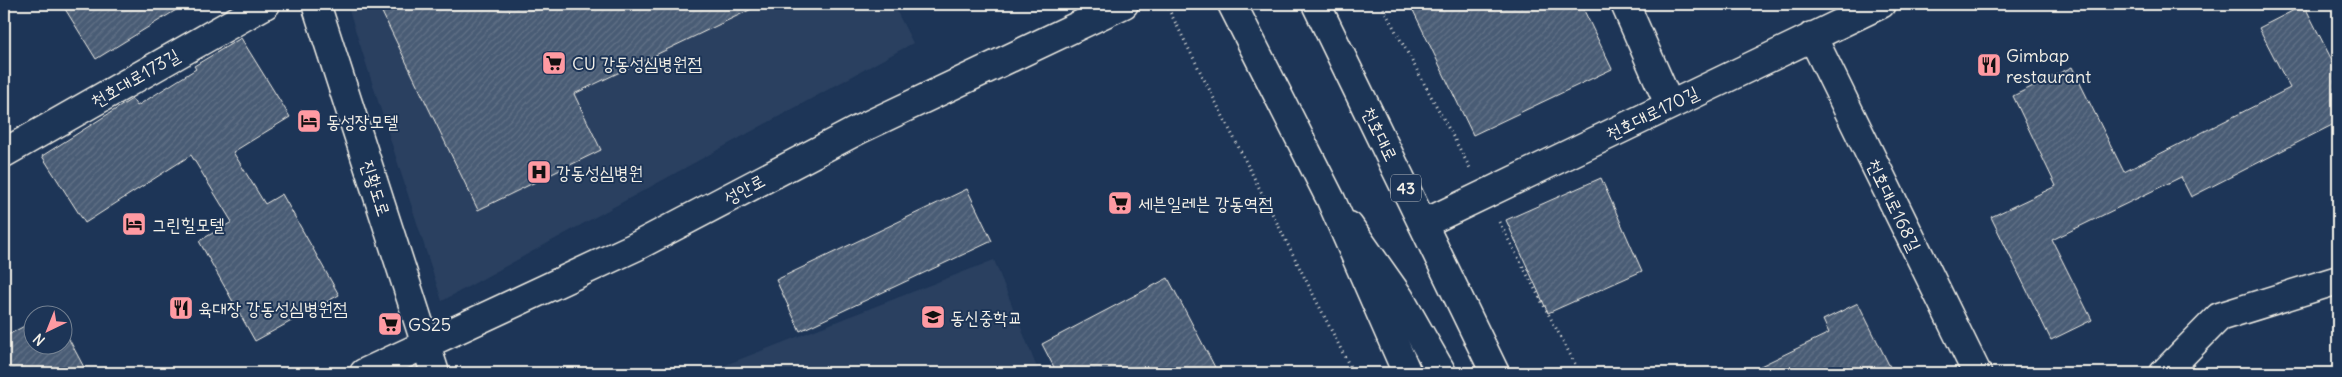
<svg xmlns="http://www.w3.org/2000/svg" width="2342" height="377" viewBox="0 0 2342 377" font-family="Delius,'Poor Story',sans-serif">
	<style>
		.built { fill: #2a4060 }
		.building { fill: url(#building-hatch); stroke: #f4f1e8 }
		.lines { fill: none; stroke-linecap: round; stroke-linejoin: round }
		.minor-casing { stroke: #f4f1e8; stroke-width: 31 }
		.major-casing { stroke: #f4f1e8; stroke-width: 31 }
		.path { stroke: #f4f1e8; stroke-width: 3; stroke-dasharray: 1 4; stroke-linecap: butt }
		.minor { stroke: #1d3557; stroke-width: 28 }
		.major { stroke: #1d3557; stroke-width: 28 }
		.labels { text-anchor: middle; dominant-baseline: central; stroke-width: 4; stroke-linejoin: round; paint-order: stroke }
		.shield { fill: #1d3557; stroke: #b4b9bc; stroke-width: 1 }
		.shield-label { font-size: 16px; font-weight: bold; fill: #f4f1e8 }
		.poi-label { font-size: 18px; fill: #f4f1e8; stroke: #1d3557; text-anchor: start }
		.street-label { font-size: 18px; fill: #f4f1e8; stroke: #1d3557 }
	</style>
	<defs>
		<pattern id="building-hatch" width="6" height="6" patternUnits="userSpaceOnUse" patternTransform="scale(1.25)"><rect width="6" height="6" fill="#485b74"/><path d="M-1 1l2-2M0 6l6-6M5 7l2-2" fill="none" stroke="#637388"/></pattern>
	</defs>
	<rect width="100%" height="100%" fill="#1d3557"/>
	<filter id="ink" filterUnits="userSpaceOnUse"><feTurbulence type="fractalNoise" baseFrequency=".02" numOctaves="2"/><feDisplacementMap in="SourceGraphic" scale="10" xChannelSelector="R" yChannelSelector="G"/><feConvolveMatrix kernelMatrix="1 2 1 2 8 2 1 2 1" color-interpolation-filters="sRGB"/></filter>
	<g filter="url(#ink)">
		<path class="built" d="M347 4H893L913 43 442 301Z
			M994 260 1039 373H705Z"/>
		<path class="building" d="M62 4H186L96 59Z
			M378 4H762L574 94 601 150 478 210Z
			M1410 4H1581L1612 69 1473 135Z
			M2304 5 2338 72V122L2191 197 2181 177 2052 240 2092 320 2051 340 1991 217 2056 186 2013 96 2072 67 2124 172 2290 88 2259 28Z
			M241 38 290 117 233 152 265 204 282 194 339 295 255 341 199 241 232 222 191 155 85 223 42 156 132 99 137 106 196 69 194 66Z
			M1601 178 1642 271 1548 313 1506 220Z
			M967 189 992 241 800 331 776 280Z
			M1168 278 1218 373H1057L1042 344Z
			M1858 303 1893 373H1746L1829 333 1823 320Z
			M32 322V344H62V326L87 373H4V337Z"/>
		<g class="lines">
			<defs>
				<path id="minor" d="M316 4 435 373
					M1625 4 1669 104
					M1812 36 1977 373
					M4 153 266 4
					M1423 224 1881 4
					M1349 226 1399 297 1442 373
					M2164 373 2219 317 2338 280"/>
				<path id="major" d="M1232 4 1331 200 1407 373
					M1316 4 1495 373
					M364 373 635 247 858 130 1124 4"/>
			</defs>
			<use href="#minor" class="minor-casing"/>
			<use href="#major" class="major-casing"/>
			<path class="path" d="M1166 4 1353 373
				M1381 4 1470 168
				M1499 222 1580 373"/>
			<use href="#minor" class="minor"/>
			<use href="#major" class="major"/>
		</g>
	</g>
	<defs>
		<symbol id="supermarket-square" viewBox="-11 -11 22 22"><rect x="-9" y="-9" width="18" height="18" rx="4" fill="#ff9aa2" stroke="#1d3557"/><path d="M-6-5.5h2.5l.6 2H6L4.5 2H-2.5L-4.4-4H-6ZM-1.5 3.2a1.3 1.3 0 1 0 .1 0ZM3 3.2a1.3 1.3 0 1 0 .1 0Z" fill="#111"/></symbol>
		<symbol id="restaurant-square" viewBox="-11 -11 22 22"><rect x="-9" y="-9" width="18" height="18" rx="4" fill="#ff9aa2" stroke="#1d3557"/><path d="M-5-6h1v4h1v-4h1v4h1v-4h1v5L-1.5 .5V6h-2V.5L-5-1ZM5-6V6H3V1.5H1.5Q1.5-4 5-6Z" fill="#111"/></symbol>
		<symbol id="hotel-square" viewBox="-11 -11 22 22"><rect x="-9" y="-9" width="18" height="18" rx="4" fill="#ff9aa2" stroke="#1d3557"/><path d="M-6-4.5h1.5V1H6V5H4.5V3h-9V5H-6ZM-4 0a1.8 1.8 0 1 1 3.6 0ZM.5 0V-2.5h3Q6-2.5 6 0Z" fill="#111"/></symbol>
		<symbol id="hospital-square" viewBox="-11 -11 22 22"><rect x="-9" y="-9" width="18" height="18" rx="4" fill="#ff9aa2" stroke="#1d3557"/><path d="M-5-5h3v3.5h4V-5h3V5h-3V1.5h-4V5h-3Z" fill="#111"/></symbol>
		<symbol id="school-square" viewBox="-11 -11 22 22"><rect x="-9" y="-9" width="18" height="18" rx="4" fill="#ff9aa2" stroke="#1d3557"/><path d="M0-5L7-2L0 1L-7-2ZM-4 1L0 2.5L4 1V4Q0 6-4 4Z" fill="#111"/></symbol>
	</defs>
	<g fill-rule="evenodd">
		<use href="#supermarket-square" x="540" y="49" width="28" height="28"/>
		<use href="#restaurant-square" x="1975" y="51" width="28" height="28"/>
		<use href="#hotel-square" x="295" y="107" width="28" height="28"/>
		<use href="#hospital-square" x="525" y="158" width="28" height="28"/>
		<use href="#supermarket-square" x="1106" y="189" width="28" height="28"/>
		<use href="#hotel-square" x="120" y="210" width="28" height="28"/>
		<use href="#restaurant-square" x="167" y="294" width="28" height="28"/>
		<use href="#school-square" x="919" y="303" width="28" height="28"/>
		<use href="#supermarket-square" x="376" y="310" width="28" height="28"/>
	</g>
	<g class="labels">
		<rect class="shield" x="1391" y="174.5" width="30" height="27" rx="4"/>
		<g class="shield-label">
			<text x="1406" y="188">43</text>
		</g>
		<g class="poi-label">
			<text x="2006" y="55">Gimbap<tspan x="2006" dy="21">restaurant</tspan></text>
			<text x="572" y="63">CU 강동성심병원점</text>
			<text x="326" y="121">동성장모텔</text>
			<text x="556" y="172">강동성심병원</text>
			<text x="1138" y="203">세븐일레븐 강동역점</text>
			<text x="152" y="224">그린힐모텔</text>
			<text x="198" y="308">육대장 강동성심병원점</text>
			<text x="950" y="317">동신중학교</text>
			<text x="408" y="324">GS25</text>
		</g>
		<g class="street-label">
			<text transform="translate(135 78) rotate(-30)">천호대로173길</text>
			<text transform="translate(1652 113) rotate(-26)">천호대로170길</text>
			<text transform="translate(1380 134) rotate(64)">천호대로</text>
			<text transform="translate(376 188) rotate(72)">진황도로</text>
			<text transform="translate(744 189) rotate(-28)">성안로</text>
			<text transform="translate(1894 205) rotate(64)">천호대로168길</text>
		</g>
	</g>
	<rect width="2342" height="377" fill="none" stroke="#1d3557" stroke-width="20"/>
	<rect x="10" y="10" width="2322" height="357" fill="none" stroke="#f4f1e8" stroke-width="2" filter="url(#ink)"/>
	<g transform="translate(48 330) rotate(223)"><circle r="24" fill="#1d3557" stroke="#738091"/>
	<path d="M0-4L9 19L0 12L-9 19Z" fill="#ff9aa2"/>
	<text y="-8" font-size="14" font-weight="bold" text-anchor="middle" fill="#f4f1e8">N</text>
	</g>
</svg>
